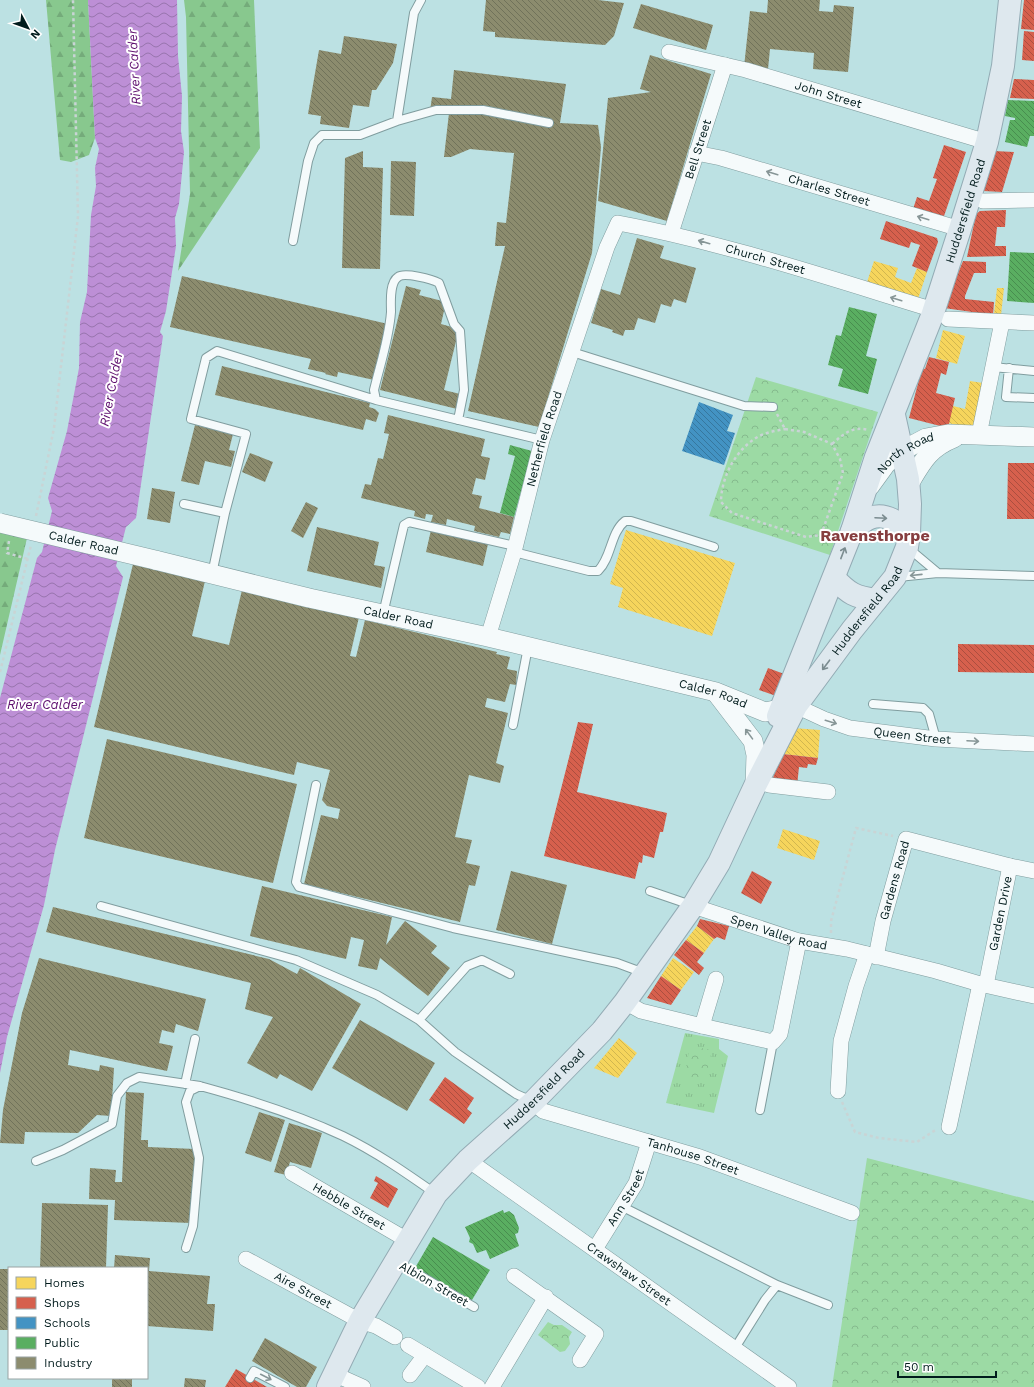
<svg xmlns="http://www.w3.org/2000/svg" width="1034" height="1387" viewBox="0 0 1034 1387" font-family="'Work Sans',sans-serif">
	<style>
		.grass { fill: url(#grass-tufts) }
		.forest { fill: url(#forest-firs) }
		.park { fill: url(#park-crowns) }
		.water { fill: url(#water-waves) }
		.homes { fill: url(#homes-back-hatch) }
		.shops { fill: url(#shops-back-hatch) }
		.schools { fill: url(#schools-back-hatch) }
		.public { fill: url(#public-back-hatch) }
		.industry { fill: url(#industry-back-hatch) }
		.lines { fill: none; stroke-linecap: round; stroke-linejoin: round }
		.service-casing { stroke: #809d9f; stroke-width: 10 }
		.minor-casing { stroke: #809d9f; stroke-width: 16 }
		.tertiary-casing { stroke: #809d9f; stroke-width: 20 }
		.trunk-casing { stroke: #93abb4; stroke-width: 24 }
		.path { stroke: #c9d4d5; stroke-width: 2.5; stroke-dasharray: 3 3; stroke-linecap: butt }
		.service { stroke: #f5fafb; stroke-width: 8 }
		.minor { stroke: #f5fafb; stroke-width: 15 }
		.tertiary { stroke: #f5fafb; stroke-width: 19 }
		.trunk { stroke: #dee8ee; stroke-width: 22 }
		.tertiary-bridge-casing { stroke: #809d9f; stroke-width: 20; stroke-linecap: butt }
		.tertiary-bridge { stroke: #f5fafb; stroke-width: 19 }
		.oneway { stroke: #879697 }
		.oneway2 { stroke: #7b8c90 }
		.labels { text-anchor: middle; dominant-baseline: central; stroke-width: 4; stroke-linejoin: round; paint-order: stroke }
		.street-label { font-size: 12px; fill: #011b1c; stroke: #fff }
		.water-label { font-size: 13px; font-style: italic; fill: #5d0d6d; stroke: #fff }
		.district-label { font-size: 16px; font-weight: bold; fill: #863d3f; stroke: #fff }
	</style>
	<defs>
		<pattern id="grass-tufts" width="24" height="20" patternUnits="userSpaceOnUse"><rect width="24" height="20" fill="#9cdaa4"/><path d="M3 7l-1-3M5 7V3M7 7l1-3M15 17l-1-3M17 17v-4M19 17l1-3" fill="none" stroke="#85ba8d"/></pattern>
		<pattern id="forest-firs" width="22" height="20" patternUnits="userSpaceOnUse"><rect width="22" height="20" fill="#88c88e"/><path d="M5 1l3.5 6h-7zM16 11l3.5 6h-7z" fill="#74ab7a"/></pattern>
		<pattern id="park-crowns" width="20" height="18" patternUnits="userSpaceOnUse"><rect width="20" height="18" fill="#9cdaa4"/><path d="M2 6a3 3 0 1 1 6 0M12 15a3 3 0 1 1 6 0" fill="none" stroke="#85ba8d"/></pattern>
		<pattern id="water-waves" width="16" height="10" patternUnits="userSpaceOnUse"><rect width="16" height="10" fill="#bd8fd6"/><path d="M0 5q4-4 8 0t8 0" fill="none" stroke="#9774ad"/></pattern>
		<pattern id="homes-back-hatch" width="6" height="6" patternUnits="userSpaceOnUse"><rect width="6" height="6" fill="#f6d55c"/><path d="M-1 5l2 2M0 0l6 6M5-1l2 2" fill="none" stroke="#d1b64f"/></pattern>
		<pattern id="shops-back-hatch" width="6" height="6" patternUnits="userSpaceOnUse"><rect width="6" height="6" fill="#d6604d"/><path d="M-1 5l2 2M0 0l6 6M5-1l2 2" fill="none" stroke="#ab4e3f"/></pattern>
		<pattern id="schools-back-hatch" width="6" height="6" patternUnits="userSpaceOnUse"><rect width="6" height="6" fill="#4393c3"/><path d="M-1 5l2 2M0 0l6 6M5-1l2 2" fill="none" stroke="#36779e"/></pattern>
		<pattern id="public-back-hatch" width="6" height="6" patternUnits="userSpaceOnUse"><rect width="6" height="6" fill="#5aae61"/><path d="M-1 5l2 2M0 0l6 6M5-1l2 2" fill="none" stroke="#488d4f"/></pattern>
		<pattern id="industry-back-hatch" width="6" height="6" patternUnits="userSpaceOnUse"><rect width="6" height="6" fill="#8c8c6e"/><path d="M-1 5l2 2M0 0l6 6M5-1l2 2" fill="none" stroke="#70725a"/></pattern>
	</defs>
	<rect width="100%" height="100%" fill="#bce1e3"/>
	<path class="grass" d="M685 1033 719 1039V1049L728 1056 714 1113 666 1103Z"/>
	<path class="forest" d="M46 0H88L95 138 89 155 71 162 60 160Z
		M184 0H254L260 148 178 271 190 194 186 17Z
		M0 530 27 538 0 655Z"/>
	<path class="park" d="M756 377 878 412 830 555 709 516Z
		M690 1046 712 1050 705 1082 684 1079Z
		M867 1158 1034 1201V1387H832Z
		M548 1322 554 1325H562L572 1332 569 1337 570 1344 565 1351 560 1352 538 1335Z"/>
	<path class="water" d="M88 0H177L178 56 182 96 181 131 184 152 179 204 175 218 176 246 166 311 160 332 163 336 136 518 126 527 116 566 123 577 55 850 44 905 7 1037 0 1073V698L37 558 42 552 52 511 48 498 67 431 79 368 80 322 87 292 91 215 96 186 95 168 99 149 95 138Z"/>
	<path class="homes" d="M874 261 898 268 895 277 911 283 917 268 927 272 918 299 867 282Z
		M997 288H1004L1001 315 994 314Z
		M943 330 965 336 957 364 936 358Z
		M970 381 983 383 974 429 948 423 953 406 965 409Z
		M626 530 735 563 712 636 618 607 623 588 610 584Z
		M793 728 820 730 818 758 783 754Z
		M783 829 820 841 814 860 777 848Z
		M697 926 714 939 704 953 686 940Z
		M673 958 694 972 681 990 661 976Z
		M619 1038 637 1053 618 1078 594 1068Z"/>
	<path class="shops" d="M1024 0H1034V30L1021 29Z
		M1024 31 1034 32V61L1022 60Z
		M1014 79 1034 80V99L1010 98Z
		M944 145 966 152 943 219 913 209 917 197 929 201 937 179 933 178Z
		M994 151 1014 152 1002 192 983 191Z
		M1006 210 1005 227H997L995 246H1006V256L967 257 976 214 980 211Z
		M886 221 937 238 938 242 927 272 912 266 920 245 911 242 909 248 880 239Z
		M963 261 986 262V273H974L965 296V299L994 302 993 315 944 308Z
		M929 357 949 362 946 375 941 373 936 393 955 398 948 428 909 418 922 368 925 369Z
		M1008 463H1034V519H1007Z
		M958 644 1034 645V673L958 672Z
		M768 668 787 675 779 697 759 690Z
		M578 722 593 724 577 792 667 813 663 832H660L654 858 643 855 642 863 639 862 635 879 544 856Z
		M783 754 818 758 816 765 808 764 807 768 799 767 797 786 771 782Z
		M752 871 772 882 761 904 741 893Z
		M700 919 729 926 725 940 717 937 714 939 697 926Z
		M686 940 704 953 697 962 704 968 699 975 674 955Z
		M661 976 681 990 671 1005 647 998Z
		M445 1077 474 1098 467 1109 472 1113 464 1124 429 1100Z
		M376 1176 398 1189 388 1208 370 1198 378 1183 374 1181Z
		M236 1369 267 1387H225Z"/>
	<path class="schools" d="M699 402 733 415 727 431 735 433 724 465 682 451Z"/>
	<path class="public" d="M1008 100 1034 101V136H1030L1027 147 1005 142 1010 120H1015V118L1005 116Z
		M1010 252 1034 253V303L1007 301Z
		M849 307 877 314 866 356 877 359 868 394 838 386 843 369 828 365 836 335 841 336Z
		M510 445 532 451 514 517 500 513 515 456 508 454Z
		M503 1210 504 1213 509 1211 514 1215 519 1228 518 1233 515 1234 519 1246 490 1259 486 1250 477 1253 473 1244 469 1242 470 1238 465 1227Z
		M433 1237 490 1270 472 1300 415 1268Z"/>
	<path class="industry" d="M486 0H598L624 3 614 36 605 45 495 37V32L483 31Z
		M768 0H820L819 11 833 12 834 5 854 7 848 72 813 69 814 53 770 49 768 69 744 67 750 11 767 13Z
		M641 4 713 25 706 50 633 28Z
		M344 36 397 44 393 63 376 90H372L369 107 353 105 349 128 320 124 321 116 308 114 319 50 341 54Z
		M650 55 711 74 667 221 598 201 608 98 651 92 640 89Z
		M454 70 566 84 560 123 598 125 601 147 592 253 539 427 468 411 505 246H495L497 222 506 223 514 153 470 149 451 157H444L449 113 430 111 432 97 451 99Z
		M363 151V167L383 168 380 269 342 268 345 158Z
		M391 161 416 162 414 216 390 215Z
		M637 238 664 246 660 258 696 268 686 303 674 299 671 307 661 304 655 323 638 318 634 330H625L623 336 612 332 613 330 591 323 601 289 620 295Z
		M182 276 388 324 374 380 338 372 337 377 325 374 326 373 308 369 311 359 170 327Z
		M406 286 421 290 419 295 446 302 441 324 459 329 444 390 460 394 457 409 380 390Z
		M222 366 370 403 369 407 375 409 379 413 376 422 366 419 363 430 215 395Z
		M388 415 485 439 481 456 490 458 485 480 476 478 472 494 482 496 479 508 514 517 510 534 501 532 499 537 474 531 475 526 447 519 446 525 431 522 433 515 426 514 425 519 414 516 415 511 361 498 365 484 371 485 378 458 383 459 389 434 384 433Z
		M195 425 233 434 229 450 235 451 231 467 205 461 199 485 181 481Z
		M250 453 273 462 265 482 242 472Z
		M152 488 175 492 170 523 147 519Z
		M306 502 318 508 303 538 291 531Z
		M317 527 379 542 374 565 385 567 381 588 307 571Z
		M431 530 488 544 483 566 426 552Z
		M133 564 205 581 192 636 229 645 242 590 359 617 350 656 356 657 365 620 497 652 496 654 510 657 507 669 517 671 516 685 510 684 505 702 487 698 485 707 508 713 496 763 504 766 500 783 469 775 455 837 472 840 466 863 480 866 475 886 469 885 460 922 304 884 321 815 338 819 340 809 327 806 322 800 330 770 297 762 294 775 94 727Z
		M107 739 297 784 273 883 84 838Z
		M511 871 567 885 552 944 496 930Z
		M262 886 392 917 386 945 405 921 437 946 431 953 450 968 428 996 380 958 377 970 358 966 364 940 351 937 346 959 250 936Z
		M53 907 269 959 297 974 300 968 361 1004 312 1091 280 1074 277 1079 247 1063 273 1017 245 1009 251 983 46 932Z
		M39 958 206 999 198 1031 176 1024 174 1033 162 1030 159 1043 173 1046 167 1071 70 1050 68 1065 99 1071 100 1065 114 1068 111 1116 97 1115 78 1133 25 1132 24 1144 0 1143 3 1110 22 1013Z
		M360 1020 435 1063 407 1111 332 1068Z
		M126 1092 144 1093 141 1140H148V1147L195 1149 191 1223 114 1220 115 1200 89 1199 90 1168 116 1170 115 1182H122Z
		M259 1112 285 1120 271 1162 245 1153Z
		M289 1123 322 1133 311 1168 290 1162 286 1175 274 1172Z
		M42 1203 108 1205 106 1268H40Z
		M115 1255 150 1258 149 1271 210 1276 207 1304H215L213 1331 147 1326V1268H114Z
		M0 1269H9V1330H0Z
		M265 1338 317 1367 306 1387H297L252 1361Z
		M112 1378H132V1387H112Z
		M185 1378 206 1380 205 1387H184Z"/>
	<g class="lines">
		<defs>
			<path id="service" d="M397 121 436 110H483L549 123
				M293 241 308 161 314 143 322 135H360L397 121 414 13 421 0
				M572 352 744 406 773 407
				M993 367 1034 371
				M1009 368 1006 397 1034 398
				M458 420 464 390 460 331 454 324 439 283C432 279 404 272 398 277 389 283 391 303 391 312 389 339 380 365 374 390L376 400 542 440
				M184 504 225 513
				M907 547 938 573
				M514 552 589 571H598C612 557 610 533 625 521H631L714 547
				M212 574 225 513 246 434 191 419 206 358 217 351 376 400
				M898 577 938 573 1034 576
				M383 614 404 525 409 522 515 546
				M873 704 923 708 929 714 936 739
				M513 725 528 647
				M316 785 296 882 299 887 453 928 617 963 644 973
				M650 891 691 905
				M101 906 296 960 377 995 419 1020 455 1052 516 1094 532 1101
				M419 1020 467 966 482 960 510 974
				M185 1084 195 1039
				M760 1110 773 1042
				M36 1161 63 1150 112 1124 117 1096 127 1083 139 1077 200 1086
				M621 1206 777 1285 828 1305
				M186 1248 193 1226 199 1158 186 1102 190 1091 200 1086C248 1099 298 1115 343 1136 376 1152 406 1173 436 1194
				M397 1262 474 1307
				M735 1348 765 1300 777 1285
				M250 1378 254 1371 285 1387"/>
			<g id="minor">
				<path id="s1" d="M669 52 746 70 987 142"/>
				<path id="s2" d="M696 153 721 158 960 229"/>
				<path d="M983 201 1034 200"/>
				<path id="s3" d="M671 233 725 65"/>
				<path d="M948 319 1034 323"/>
				<path d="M979 435 1002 322"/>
				<path id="s4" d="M488 637 514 552 542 440 607 247 618 223C725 243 829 278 934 310"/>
				<path id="s5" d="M796 706 824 719 850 728 936 739 1034 744"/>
				<path d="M757 781 769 785 828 792"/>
				<path id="s6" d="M693 906 799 941 847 949 936 971 980 984 1034 996"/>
				<path id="s7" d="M876 957 883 921 906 839 1010 866"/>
				<path d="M716 979 702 1026 773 1042 780 1034 799 941"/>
				<path id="s8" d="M986 985 1010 866 1034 871"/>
				<path d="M625 1002 641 1011 702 1026"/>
				<path d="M838 1091 841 1041 856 986 867 954"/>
				<path id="s9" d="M533 1102 543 1111 700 1157 852 1213"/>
				<path d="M949 1127 980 984"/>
				<path id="s10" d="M468 1160 789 1387"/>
				<path id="s11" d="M292 1173 407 1240"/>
				<path id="s12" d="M595 1249 636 1183 649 1142"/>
				<path id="s13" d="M246 1259 360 1321 376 1326 395 1337"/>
				<path d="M514 1276 596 1334 580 1360"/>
				<path d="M408 1345 478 1387"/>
				<path d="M334 1374 363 1387"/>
				<path d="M410 1375 425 1355"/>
				<path d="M492 1387 546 1297"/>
			</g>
			<g id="tertiary">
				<path d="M909 484C922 462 929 448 954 438"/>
				<path id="s14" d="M870 486 886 464 896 454 926 438 948 434 1034 437"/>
				<path id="s15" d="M155 560 309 598 488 637 716 692 765 712 794 706"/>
				<path d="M717 694 753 741 756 755 755 786"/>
			</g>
			<g id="trunk">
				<path d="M852 531C857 527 864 520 870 518 886 512 900 523 909 534"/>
				<path d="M834 578C849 594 855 597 876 600"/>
				<path id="s16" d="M778 716 852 531 876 457 932 316 960 229 987 142 1003 66 1010 0"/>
				<path id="s17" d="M328 1387 360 1321 436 1194 468 1160 533 1102 602 1031 625 1002 693 906 719 863 755 786 796 706 852 630 895 577 907 547 909 534 910 504 908 479 894 415"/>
			</g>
		</defs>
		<use href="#service" class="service-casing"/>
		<use href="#minor" class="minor-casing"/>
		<use href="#tertiary" class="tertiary-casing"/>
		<use href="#trunk" class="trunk-casing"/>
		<path class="path" d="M777 414 785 429
			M785 429 804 432 832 444 840 459 843 473 821 535 806 537 732 513 721 502C721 479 734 453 753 440 762 433 774 431 785 429Z
			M832 444C845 433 852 426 869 430
			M36 516 54 428 78 216 73 0
			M821 535 832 540
			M9 541 7 553 28 559
			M0 672 31 545
			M831 933V921L856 828 893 836
			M842 1102 855 1132 879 1138 917 1142 937 1129"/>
		<use href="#service" class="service"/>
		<use href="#minor" class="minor"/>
		<use href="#tertiary" class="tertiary"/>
		<use href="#trunk" class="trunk"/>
		<defs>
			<g id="tertiary-bridge">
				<path id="s18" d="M0 523 155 560"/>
			</g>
		</defs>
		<use href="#tertiary-bridge" class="tertiary-bridge-casing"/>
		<use href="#tertiary-bridge" class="tertiary-bridge"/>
	</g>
	<defs><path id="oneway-shaft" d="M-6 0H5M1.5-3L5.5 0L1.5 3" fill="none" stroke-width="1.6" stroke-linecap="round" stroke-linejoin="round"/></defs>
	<g class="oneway">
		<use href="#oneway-shaft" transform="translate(772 173) rotate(-163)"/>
		<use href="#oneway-shaft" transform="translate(923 218) rotate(-163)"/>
		<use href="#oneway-shaft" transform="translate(704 242) rotate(-164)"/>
		<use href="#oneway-shaft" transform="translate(896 299) rotate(-163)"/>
		<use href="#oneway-shaft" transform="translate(916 575) rotate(174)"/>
		<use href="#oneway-shaft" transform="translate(831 722) rotate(17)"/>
		<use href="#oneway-shaft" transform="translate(749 734) rotate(-126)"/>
		<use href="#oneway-shaft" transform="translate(973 741) rotate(3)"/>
		<use href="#oneway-shaft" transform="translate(266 1377) rotate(27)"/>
	</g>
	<g class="oneway2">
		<use href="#oneway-shaft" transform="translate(881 518) rotate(3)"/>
		<use href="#oneway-shaft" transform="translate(843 553) rotate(-69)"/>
		<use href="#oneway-shaft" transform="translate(826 665) rotate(127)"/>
	</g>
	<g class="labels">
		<g class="street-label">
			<text stroke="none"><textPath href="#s1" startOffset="165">John Street</textPath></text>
			<text stroke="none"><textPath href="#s3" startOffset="88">Bell Street</textPath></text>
			<text stroke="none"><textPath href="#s2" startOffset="138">Charles Street</textPath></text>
			<text stroke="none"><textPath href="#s16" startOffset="539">Huddersfield Road</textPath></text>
			<text stroke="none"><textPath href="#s4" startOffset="586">Church Street</textPath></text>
			<text stroke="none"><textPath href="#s4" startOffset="206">Netherfield Road</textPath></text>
			<text stroke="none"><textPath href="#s14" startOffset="50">North Road</textPath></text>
			<text stroke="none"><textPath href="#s18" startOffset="86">Calder Road</textPath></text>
			<text stroke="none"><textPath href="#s17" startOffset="953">Huddersfield Road</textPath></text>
			<text stroke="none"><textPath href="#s15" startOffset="250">Calder Road</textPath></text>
			<text stroke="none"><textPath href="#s15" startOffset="574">Calder Road</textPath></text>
			<text stroke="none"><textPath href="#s5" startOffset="121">Queen Street</textPath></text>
			<text stroke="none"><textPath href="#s7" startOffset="79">Gardens Road</textPath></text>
			<text stroke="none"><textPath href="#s8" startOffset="73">Garden Drive</textPath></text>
			<text stroke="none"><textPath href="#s6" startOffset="90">Spen Valley Road</textPath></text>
			<text stroke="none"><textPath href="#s17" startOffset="372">Huddersfield Road</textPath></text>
			<text stroke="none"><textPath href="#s9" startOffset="170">Tanhouse Street</textPath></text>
			<text stroke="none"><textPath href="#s12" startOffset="60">Ann Street</textPath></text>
			<text stroke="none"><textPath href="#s11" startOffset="66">Hebble Street</textPath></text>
			<text stroke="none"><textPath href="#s10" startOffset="197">Crawshaw Street</textPath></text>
			<text transform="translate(434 1284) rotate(30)">Albion Street</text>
			<text stroke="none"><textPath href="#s13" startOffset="65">Aire Street</textPath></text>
		</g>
		<g class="water-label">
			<text transform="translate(134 67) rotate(-93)">River Calder</text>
			<text transform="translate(111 389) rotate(-79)">River Calder</text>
			<text x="45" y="704">River Calder</text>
		</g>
		<g class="district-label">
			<text x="875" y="535">Ravensthorpe</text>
		</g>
	</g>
	<rect x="8" y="1267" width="140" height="112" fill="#ffffff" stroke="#99a4a4"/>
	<rect x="16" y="1277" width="20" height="12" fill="#f6d55c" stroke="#99a4a4"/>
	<text x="44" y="1287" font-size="12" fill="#011b1c">Homes</text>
	<rect x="16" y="1297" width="20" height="12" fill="#d6604d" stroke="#99a4a4"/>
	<text x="44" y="1307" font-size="12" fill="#011b1c">Shops</text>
	<rect x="16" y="1317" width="20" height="12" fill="#4393c3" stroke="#99a4a4"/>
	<text x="44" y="1327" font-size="12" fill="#011b1c">Schools</text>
	<rect x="16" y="1337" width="20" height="12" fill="#5aae61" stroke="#99a4a4"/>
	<text x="44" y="1347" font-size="12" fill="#011b1c">Public</text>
	<rect x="16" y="1357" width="20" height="12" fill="#8c8c6e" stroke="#99a4a4"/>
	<text x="44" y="1367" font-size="12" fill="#011b1c">Industry</text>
	<g transform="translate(28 28) rotate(131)" stroke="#ffffff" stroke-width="3" paint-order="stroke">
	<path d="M0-3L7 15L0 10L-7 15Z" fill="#011b1c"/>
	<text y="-6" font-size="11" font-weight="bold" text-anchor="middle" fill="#011b1c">N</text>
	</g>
	<path d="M898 1371v6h98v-6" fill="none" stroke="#011b1c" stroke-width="2"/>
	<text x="904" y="1371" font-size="12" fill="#011b1c" stroke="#ffffff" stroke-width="3" paint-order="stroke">50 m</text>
</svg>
